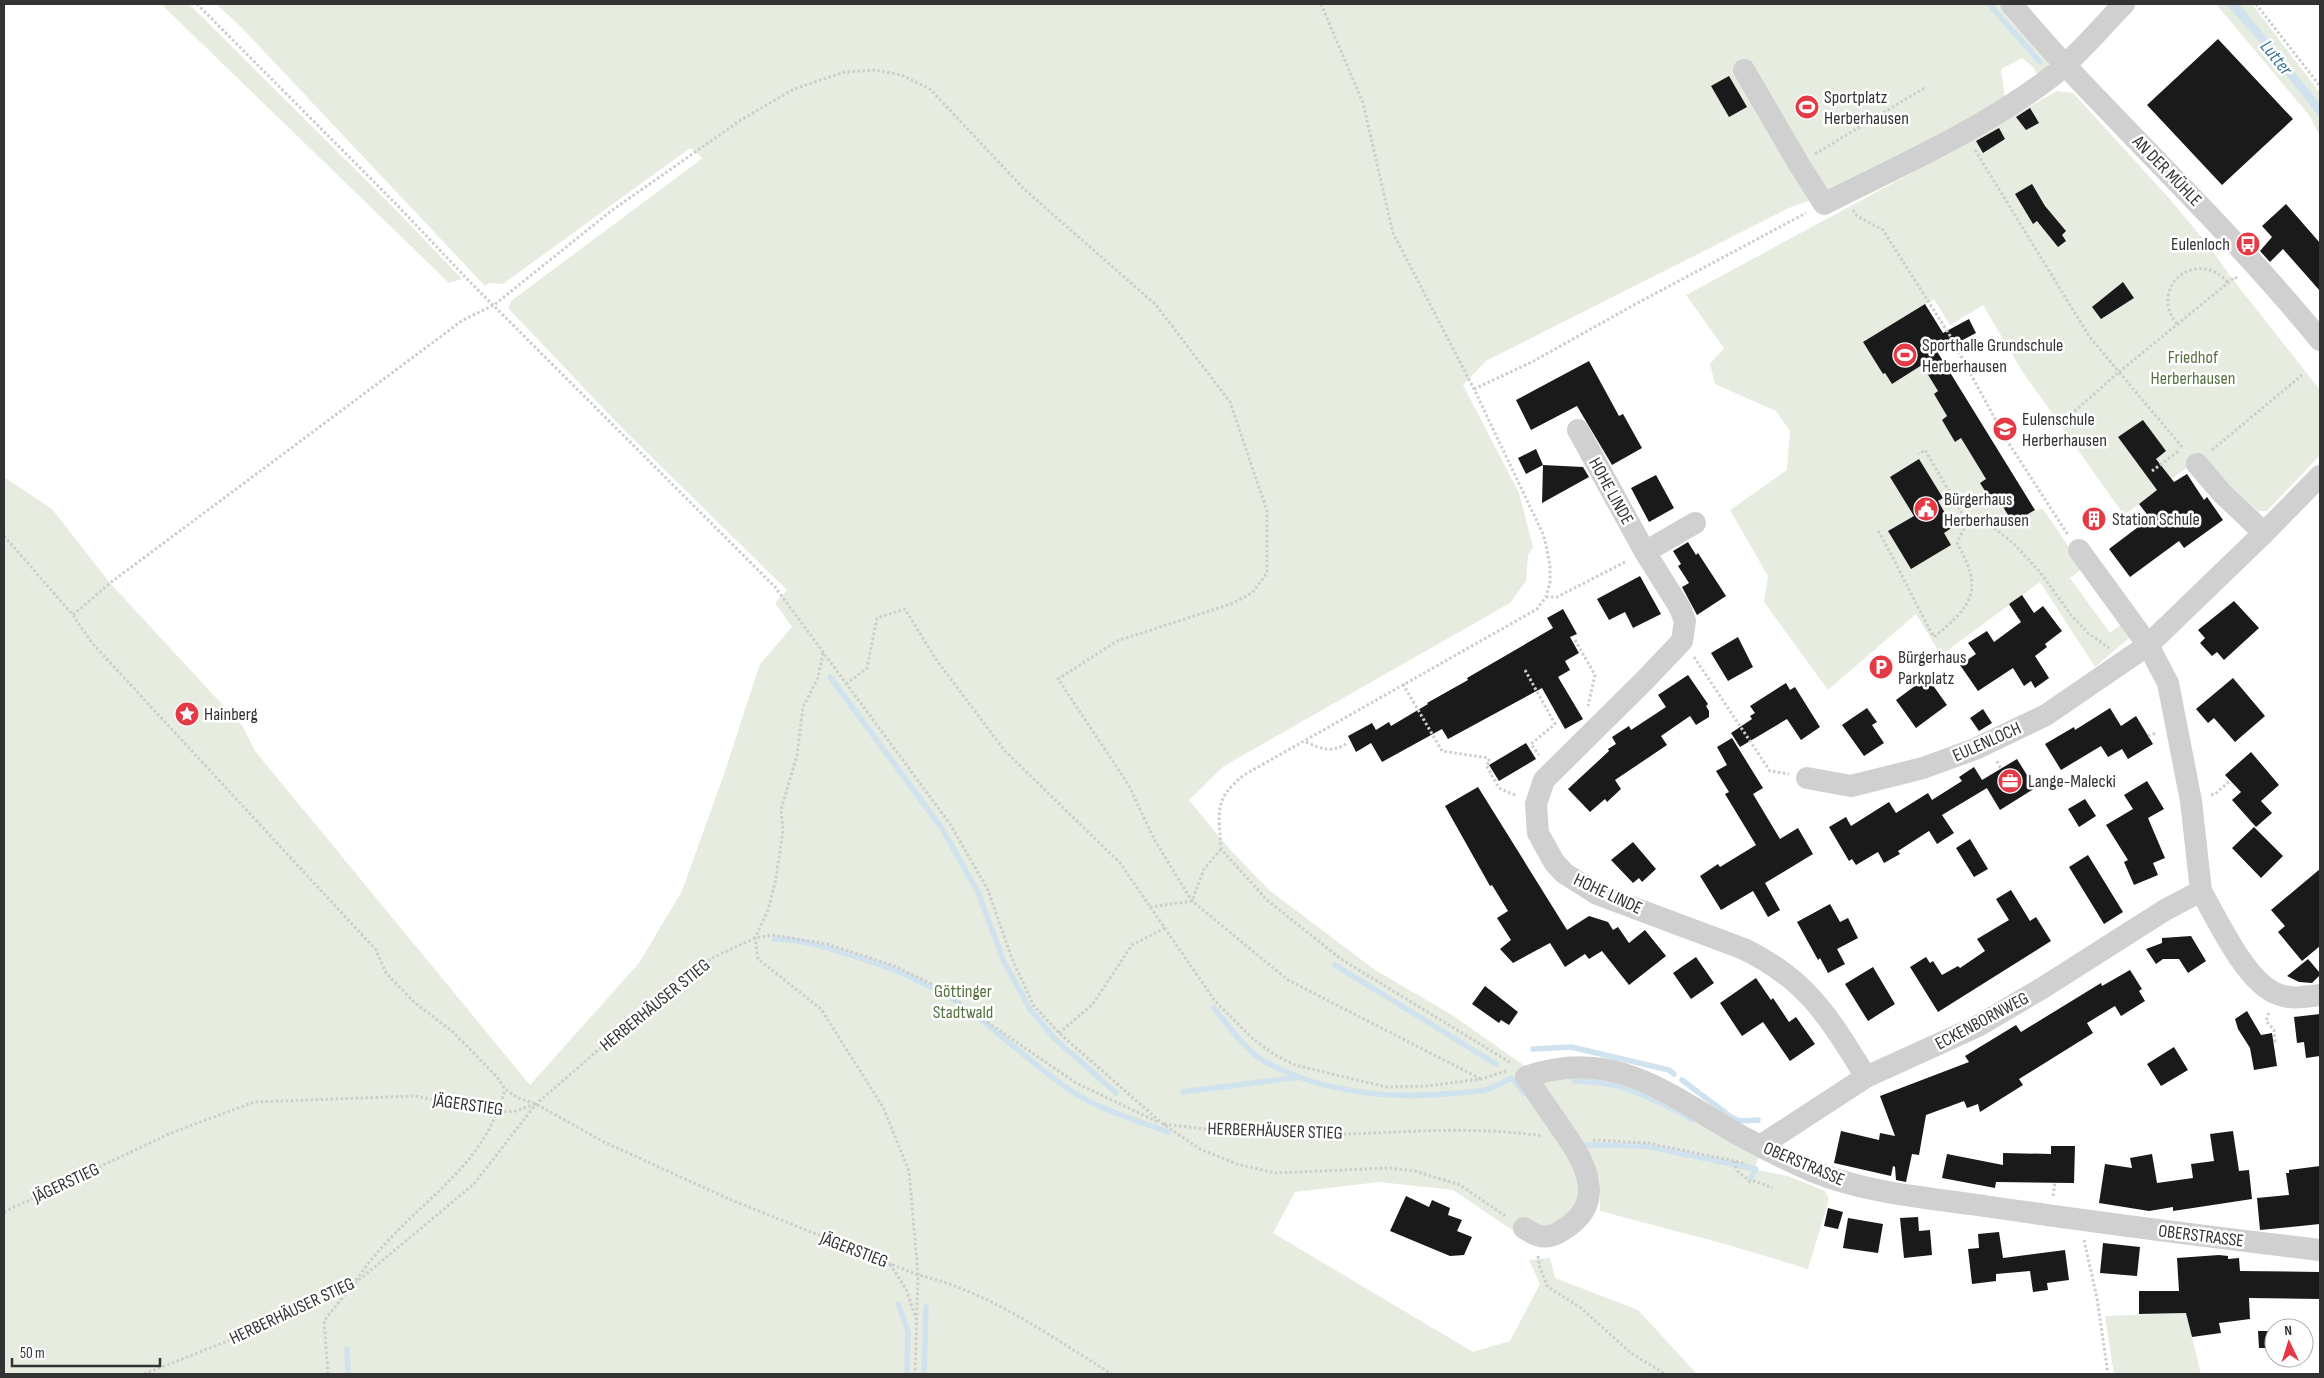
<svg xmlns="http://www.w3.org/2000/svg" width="2324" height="1378" viewBox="0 0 2324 1378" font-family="'Sofia Sans Condensed',sans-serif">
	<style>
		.green { fill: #e6ecdf }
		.water { fill: #cfe2ee }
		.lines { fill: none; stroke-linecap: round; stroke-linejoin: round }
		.stream { stroke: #cfe2ee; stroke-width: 5.5 }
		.building { fill: #1a1a1a }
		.path { stroke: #cdcdcd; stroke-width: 3; stroke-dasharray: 2.5 2.5; stroke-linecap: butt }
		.minor { stroke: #d0d0d0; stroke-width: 22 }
		.labels { text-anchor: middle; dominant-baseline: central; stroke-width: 5; stroke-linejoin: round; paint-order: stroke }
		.poi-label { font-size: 18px; fill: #333; stroke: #fff; text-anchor: start }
		.street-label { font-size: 18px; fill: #333; stroke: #fff }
		.park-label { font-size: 18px; fill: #56703f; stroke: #fff }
		.water-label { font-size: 19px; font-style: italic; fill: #3f7597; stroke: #fff }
	</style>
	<rect width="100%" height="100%" fill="#fff"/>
	<path class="green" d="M161 4H189L394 208 462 279 449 283Z
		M216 4H1998L2049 59 2047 70 2039 76 2032 66 2022 58 2001 69 2005 99 1834 192 1789 208 1486 361 1463 385 1519 493 1533 547 1528 555 1526 581 1510 603 1224 766 1189 800 1226 845 1269 890 1375 970 1452 1015 1532 1071 1590 1074 1656 1093 1760 1154 1750 1178 1754 1179 1758 1170 1788 1176 1825 1191 1829 1199 1808 1269 1725 1244 1600 1211V1181L1587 1148 1575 1157 1579 1167 1577 1208 1531 1243 1453 1190 1379 1182 1295 1192 1273 1233 1473 1352 1510 1341 1540 1284 1529 1260 1550 1258 1555 1278 1638 1310 1697 1374H4V477L52 509 110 583 243 727 255 751 530 1085 639 963 682 891 723 777 760 664 792 627 775 603 787 590 624 430 508 308 511 301 703 158 690 148 503 284 489 283 485 286 240 26Z
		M2216 4H2252L2320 93V136L2309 115Z
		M2057 91 2073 93 2168 197 2209 246 2231 277 2320 390V455L2267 511H2258L2252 506 2207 463 2189 466 2124 515 2022 371 1983 305 1950 325 1934 299 1863 342 1883 374 1885 373 1892 384 1922 365 1938 391 1934 394 1947 416 1942 420 1955 441 1961 438 1986 479 1980 483 1994 505 2000 502 2013 523 2035 510 2043 509 2083 568 2070 578 2110 633 2123 623 2129 630V638L2095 667 2040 582 1941 655 1916 614 1828 690 1764 602 1768 576 1730 510 1787 470 1790 431 1776 411 1715 384 1710 364 1724 348 1686 295 1906 176Z
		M2186 1313 2201 1374H2114L2105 1316Z"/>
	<path class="water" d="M2226 4H2239L2317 100 2320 105V118L2266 49Z"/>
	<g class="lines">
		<path class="stream" d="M1989 4 2040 62
			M830 677 941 827 978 892 1004 962 1030 1009 1055 1039 1116 1093
			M774 939C798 938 825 947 848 954 890 967 929 982 965 1008 1002 1034 1035 1067 1073 1092 1102 1111 1136 1120 1168 1132
			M1335 965 1496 1064
			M1214 1008C1227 1024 1245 1050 1264 1061 1321 1093 1393 1100 1457 1093 1466 1092 1476 1092 1484 1090 1493 1088 1503 1082 1512 1078L1524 1093
			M1533 1049 1571 1047 1669 1070 1674 1074
			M1682 1080 1731 1117 1740 1121 1758 1120
			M1574 1081C1621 1081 1653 1098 1693 1120
			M1183 1092 1300 1077
			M1584 1145 1645 1146 1756 1169 1751 1178
			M898 1304 908 1331 907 1374
			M347 1349 348 1374
			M924 1374 926 1307"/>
	</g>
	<path class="building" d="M2218 39 2293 119 2222 185 2147 105Z
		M1729 76 1747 107 1729 117 1711 86Z
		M2030 108 2039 123 2026 130 2016 117Z
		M1999 128 2005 139 1983 153 1976 141Z
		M2032 184 2045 206 2066 231 2062 235 2066 241 2058 247 2037 221 2033 224 2015 194Z
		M2286 204 2320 243V291L2283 249 2270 262 2260 251 2272 237 2262 226Z
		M2123 282 2134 298 2101 319 2092 307Z
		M1925 304 1943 333 1969 319 1976 333 1938 353 2035 510 2013 523 2000 502 1994 505 1980 483 1986 479 1961 438 1955 442 1942 420 1947 416 1934 394 1938 391 1922 365 1892 384 1885 373 1883 374 1863 342Z
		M1589 361 1619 416 1623 414 1642 448 1612 465 1577 406 1531 430 1516 400Z
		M2143 420 2166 451 2156 459 2174 482 2187 474 2204 500 2207 497 2223 520 2184 548 2179 541 2130 577 2109 549 2150 518 2139 504 2157 490 2118 437Z
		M1536 449 1543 465 1526 474 1518 458Z
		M1919 459 1943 498 1938 501 1953 527 1944 533 1951 545 1911 569 1888 531 1914 516 1890 477Z
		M1543 465 1583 467 1589 477 1542 503Z
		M1656 475 1674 508 1649 522 1631 488Z
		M1688 542 1696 555 1698 553 1726 596 1697 615 1682 587 1689 583 1678 566 1681 564 1673 551Z
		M1640 576 1661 614 1633 628 1625 612 1609 620 1597 599Z
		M2022 595 2034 613 2043 606 2062 631 2045 644 2047 647 2035 656 2049 678 2035 688 2031 681 2024 686 2013 668 1978 691 1960 665 1976 654 1968 643 1987 631 1994 642 2021 622 2009 604Z
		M2234 601 2259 628 2224 660 2217 652 2212 656 2200 643 2205 638 2198 630Z
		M1563 609 1577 634 1570 637 1579 653 1565 661 1570 670 1558 677 1583 719 1565 729 1542 688 1448 739 1442 729 1382 762 1371 743 1356 752 1348 736 1372 723 1376 730 1389 722 1391 726 1428 704 1427 703 1468 680 1467 678 1553 628 1547 618Z
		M1738 637 1753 667 1728 681 1711 653Z
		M1688 675 1708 704 1706 706 1709 711V717L1696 725 1690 716 1661 736 1667 745 1615 780 1621 789 1607 802 1605 799 1590 812 1568 789 1609 751 1608 749 1616 744 1612 737 1629 726 1631 730 1666 707 1658 695Z
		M1927 677 1947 705 1916 728 1896 700Z
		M2233 678 2265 716 2235 742 2214 718 2208 723 2196 709Z
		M1786 683 1790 690 1795 687 1820 727 1801 740 1787 719 1740 747 1731 733 1752 719 1750 716 1755 713 1750 706Z
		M1867 708 1877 722 1872 725 1884 743 1864 756 1842 725Z
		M2110 708 2121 726 2136 716 2153 744 2128 759 2122 749 2108 757 2101 746 2061 770 2045 744 2074 727 2075 730Z
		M1983 709 1992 723 1979 731 1970 718Z
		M1732 738 1763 788 1753 794 1780 839 1798 828 1813 854 1765 883 1780 910 1768 917 1753 891 1721 910 1700 876 1718 864 1720 867 1756 845 1725 794 1729 792 1716 771 1727 765 1717 747Z
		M1526 743 1536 759 1499 781 1489 765Z
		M2251 752 2279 785 2261 801 2272 813 2256 827 2232 800 2241 792 2225 775Z
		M2017 759 2035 788 2000 810 1982 780Z
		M1974 767 1987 788 1942 815 1954 833 1937 844 1929 831 1898 851 1900 854 1884 863 1878 852 1856 865 1852 859 1849 861 1829 827 1846 817 1851 826 1889 802 1896 813 1928 793 1932 800 1962 781 1959 777Z
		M2147 781 2164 809 2148 818 2165 858 2153 863 2158 875 2134 885 2124 862 2128 860 2106 825 2133 809 2124 795Z
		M1478 787 1567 930 1589 916 1608 922 1613 930 1618 927 1629 943 1645 930 1666 956 1629 985 1602 951 1589 959 1585 954 1565 967 1550 943 1513 963 1500 949 1511 940 1497 918 1508 911 1492 885 1490 886 1445 806Z
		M2085 799 2096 816 2079 827 2068 809Z
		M2254 827 2283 856 2261 878 2232 848Z
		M1970 839 1988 869 1974 877 1956 848Z
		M1633 842 1656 869 1642 882 1639 878 1633 883 1611 860Z
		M2088 855 2123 912 2104 924 2069 867Z
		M2320 869V946L2302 961 2278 932 2285 926 2271 910Z
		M2011 890 2030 921 2036 917 2051 941 1938 1012 1910 967 1926 957 1930 963 1933 961 1942 975 1958 966 1960 968 1985 951 1977 939 2009 920 1996 899Z
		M1830 904 1840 922 1848 918 1858 938 1837 949 1845 964 1828 973 1820 958 1818 960 1797 922Z
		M2191 936 2206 961 2188 973 2179 959H2163L2156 964 2146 949 2162 943V938Z
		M1696 957 1714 983 1691 999 1673 973Z
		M2308 959 2320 973V975L2312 983 2299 982 2287 976Z
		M1873 967 1895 1004 1868 1021 1845 984Z
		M2130 970 2142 989 2139 991 2145 1001 2121 1016 2115 1006 2087 1023 2093 1033 2019 1079 2023 1085 1980 1112 1978 1104 1967 1108 1964 1101 1926 1115 1919 1155 1912 1154 1906 1182 1896 1180 1895 1167 1893 1166 1891 1176 1834 1163 1841 1131 1879 1140 1880 1133 1895 1136 1880 1096 1969 1062 1965 1056 2016 1025 2021 1032 2101 983 2102 986Z
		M1756 978 1771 1000 1773 998 1789 1022 1796 1017 1815 1044 1790 1061 1763 1022 1742 1036 1720 1003Z
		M1485 986 1518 1012 1509 1025 1501 1020 1499 1023 1472 1004Z
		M2247 1011 2261 1035 2272 1033 2277 1066 2254 1070 2250 1048 2238 1029 2235 1019Z
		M2320 1014V1056L2306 1058 2304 1042 2297 1043 2294 1017Z
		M2174 1047 2188 1070 2161 1086 2147 1064Z
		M2233 1131 2239 1171 2249 1170 2252 1199 2173 1211V1207L2149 1211 2099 1203 2105 1164 2132 1168 2130 1158 2152 1154 2157 1183 2193 1178 2191 1164 2214 1161 2210 1134Z
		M2051 1146H2075L2074 1183 1996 1182 1995 1188 1942 1178 1947 1154 2003 1165V1153L2051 1154Z
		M2320 1166V1224L2260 1230 2257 1198 2289 1195 2286 1173H2289V1170Z
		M1406 1196 1429 1207 1432 1200 1450 1208 1448 1215 1462 1220 1457 1231 1472 1237 1464 1255 1450 1256 1390 1231Z
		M1828 1208 1843 1212 1838 1229 1824 1226Z
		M1918 1217 1919 1231 1930 1230 1932 1255 1904 1258 1900 1218Z
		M1848 1218 1883 1224 1878 1253 1843 1248Z
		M1999 1232 2003 1258 2065 1250 2069 1280 2047 1283 2048 1290 2033 1292 2030 1271 1996 1274V1281L1972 1284 1968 1249 1979 1248 1978 1234Z
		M2103 1243 2140 1247 2137 1276 2100 1273Z
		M2219 1255 2228 1256V1259L2239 1258 2240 1271 2320 1272V1299L2249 1298 2250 1319 2219 1323 2221 1333 2192 1337 2186 1313 2139 1314V1291H2179L2177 1258Z
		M2258 1331H2274V1348H2259Z"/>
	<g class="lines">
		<path class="path" d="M197 4 396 204 471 283 775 587 950 824 988 890 1012 959 1034 1006 1059 1033 1163 1124 1200 1149 1237 1164 1275 1173 1389 1168 1415 1171 1460 1185 1507 1217
			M1321 4 1363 103 1393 233 1474 389 1544 536 1550 565V583L1546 597 1537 609 1523 617 1244 775C1213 800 1219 811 1221 849L1267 900 1341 959 1511 1063
			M2256 4 2320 86
			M1975 150 2089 336 2119 372 2235 277 2237 279
			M1815 154 1926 87
			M1853 210 1857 216 1883 230 1949 334 2006 439 2068 535
			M2177 324C2147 287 2198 246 2228 283
			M1474 389 1532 362 1632 306 1806 213
			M2067 418 2119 372 2183 448
			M2212 450 2302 375
			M2152 471 2180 450
			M1967 522 1986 521 2014 544 2040 572 2071 615 2088 633 2109 648
			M1878 531C1898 565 1914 602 1934 637 1973 605 1984 590 1957 543L1967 522 1925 450 1918 454
			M4 536 73 615 92 643 376 950 386 973 414 1002 453 1032 497 1077 505 1089 518 1098 536 1104 604 1142 729 1199 918 1275C989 1291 1051 1337 1112 1374
			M1546 597H1557L1627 561
			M73 615 110 583 463 320 494 305 611 211 741 120 794 89 845 72 875 70 901 75 930 89 1024 189 1156 305 1230 402 1267 511V573L1252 593 1231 604 1117 641 1058 679 1128 784 1154 839 1192 901 1288 980 1481 1079
			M1575 640 1595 675 1588 706
			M823 653 818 678 803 707 797 755 781 810 783 830 776 879 768 910 755 938 758 959 821 1009 883 1107 909 1171 918 1275 915 1374
			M1694 657 1770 771 1789 774
			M1525 670 1555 724 1531 744 1539 755
			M846 684 867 668 877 618 905 609 935 658 1005 751 1120 863 1215 1001 1252 1038 1275 1055 1295 1065 1386 1087 1427 1086 1481 1079 1506 1071
			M1403 684 1442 751 1488 758 1490 762 1486 765 1499 788 1517 796
			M2148 736 2156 733
			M1306 742C1321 749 1331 753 1346 744
			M1997 761 2001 769
			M2211 795 2215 794 2230 781
			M1150 907 1192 901 1204 869 1221 849
			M2269 1013 2266 1021 2274 1030 2275 1041H2273
			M1059 1033 1092 1005 1132 945 1165 928
			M1164 1124C1217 1131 1269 1136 1323 1135 1396 1133 1468 1125 1542 1136
			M1593 1140 1648 1143 1744 1163
			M1735 1161C1735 1175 1744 1174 1750 1182L1755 1181 1773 1188
			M2053 1196 2055 1183
			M4 1212 171 1133 254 1102 415 1096 499 1112 516 1111 535 1104
			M2084 1240 2097 1298 2108 1374
			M1538 1256 1540 1268 1548 1287 1581 1308 1631 1353 1665 1374
			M890 1264 906 1289 916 1319
			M356 1280C365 1268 374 1255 385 1244 433 1191 485 1163 505 1089
			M144 1374 258 1329 353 1285 474 1184 536 1104 655 1001 712 958 755 938 773 935 827 944 892 965 932 984 1076 1083 1158 1122
			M328 1374 324 1321 351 1287"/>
		<path class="minor" d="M2011 4C2029 24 2047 46 2066 66 2151 157 2241 243 2320 340
			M1744 70 1800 166 1824 204C1901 165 1983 129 2051 77 2077 57 2101 27 2124 4
			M1578 430 1645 552 1680 608 1685 621 1682 641 1645 680 1544 780 1536 804 1538 833 1554 862 1564 873 1597 894 1744 949C1808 980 1830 1019 1866 1077
			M2197 464 2222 493 2264 533
			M1645 552 1695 523
			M1807 778 1851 786 1923 768 1975 749 2046 715 2148 645 2264 533 2320 476
			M2201 891C2217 919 2245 980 2275 993 2289 1000 2305 997 2320 995
			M1760 1146 1866 1077 1978 1026 2044 987 2165 910 2201 891 2191 801 2168 683 2148 645 2079 550
			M1524 1228C1540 1239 1549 1240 1566 1228 1610 1198 1581 1157 1559 1125 1548 1109 1537 1093 1526 1077 1611 1047 1665 1092 1734 1132 1759 1146 1786 1160 1812 1171 1868 1194 1932 1198 1991 1207 2100 1223 2210 1237 2320 1250"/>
	</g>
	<defs>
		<symbol id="stadium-disc" viewBox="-11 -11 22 22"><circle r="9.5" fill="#e63946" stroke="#fff"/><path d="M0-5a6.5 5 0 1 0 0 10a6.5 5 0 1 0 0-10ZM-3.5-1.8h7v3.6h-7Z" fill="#fff"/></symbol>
		<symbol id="bus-disc" viewBox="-11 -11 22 22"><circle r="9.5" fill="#e63946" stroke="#fff"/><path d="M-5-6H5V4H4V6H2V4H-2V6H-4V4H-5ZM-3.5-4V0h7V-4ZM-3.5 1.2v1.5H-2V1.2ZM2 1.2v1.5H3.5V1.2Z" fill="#fff"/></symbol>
		<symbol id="school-disc" viewBox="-11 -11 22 22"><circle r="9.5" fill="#e63946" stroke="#fff"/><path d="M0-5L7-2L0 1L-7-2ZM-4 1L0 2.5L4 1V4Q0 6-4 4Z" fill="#fff"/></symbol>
		<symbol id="civic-disc" viewBox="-11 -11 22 22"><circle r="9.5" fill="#e63946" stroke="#fff"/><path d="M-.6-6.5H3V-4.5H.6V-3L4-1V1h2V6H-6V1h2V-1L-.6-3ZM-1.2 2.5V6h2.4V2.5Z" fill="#fff"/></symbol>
		<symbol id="building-disc" viewBox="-11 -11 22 22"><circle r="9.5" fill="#e63946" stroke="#fff"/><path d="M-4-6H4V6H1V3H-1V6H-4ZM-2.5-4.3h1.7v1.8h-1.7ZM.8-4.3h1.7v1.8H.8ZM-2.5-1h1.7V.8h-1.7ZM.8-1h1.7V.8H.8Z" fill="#fff"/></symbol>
		<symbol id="parking-disc" viewBox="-11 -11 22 22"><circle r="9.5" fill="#e63946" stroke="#fff"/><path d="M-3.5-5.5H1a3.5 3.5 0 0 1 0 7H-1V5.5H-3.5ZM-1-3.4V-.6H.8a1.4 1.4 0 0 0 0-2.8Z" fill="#fff"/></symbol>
		<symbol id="sight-disc" viewBox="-11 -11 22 22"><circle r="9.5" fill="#e63946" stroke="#fff"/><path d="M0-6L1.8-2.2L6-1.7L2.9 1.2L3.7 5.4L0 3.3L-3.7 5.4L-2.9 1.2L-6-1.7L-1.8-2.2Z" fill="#fff"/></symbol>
		<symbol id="office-disc" viewBox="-11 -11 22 22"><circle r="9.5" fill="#e63946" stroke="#fff"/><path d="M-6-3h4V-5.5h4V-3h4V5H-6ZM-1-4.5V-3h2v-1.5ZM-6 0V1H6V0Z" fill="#fff"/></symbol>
	</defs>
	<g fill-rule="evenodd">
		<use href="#stadium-disc" x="1793" y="93" width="28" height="28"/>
		<use href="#bus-disc" x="2234" y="230" width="28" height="28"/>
		<use href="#stadium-disc" x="1891" y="341" width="28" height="28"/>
		<use href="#school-disc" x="1991" y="415" width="28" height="28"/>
		<use href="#civic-disc" x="1912" y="495" width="28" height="28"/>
		<use href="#building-disc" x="2080" y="505" width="28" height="28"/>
		<use href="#parking-disc" x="1867" y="653" width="28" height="28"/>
		<use href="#sight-disc" x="173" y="700" width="28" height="28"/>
		<use href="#office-disc" x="1996" y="767" width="28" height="28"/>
	</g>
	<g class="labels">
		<g class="poi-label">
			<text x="1824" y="97">Sportplatz<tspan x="1824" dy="21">Herberhausen</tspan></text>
			<text x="2230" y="244" text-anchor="end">Eulenloch</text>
			<text x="1922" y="345">Sporthalle Grundschule<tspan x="1922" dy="21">Herberhausen</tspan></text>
			<text x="2022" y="419">Eulenschule<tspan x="2022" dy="21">Herberhausen</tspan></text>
			<text x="1944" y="499">Bürgerhaus<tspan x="1944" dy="21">Herberhausen</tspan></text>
			<text x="2112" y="519">Station Schule</text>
			<text x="1898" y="657">Bürgerhaus<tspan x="1898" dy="21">Parkplatz</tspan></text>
			<text x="204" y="714">Hainberg</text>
			<text x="2028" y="781">Lange-Malecki</text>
		</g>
		<g class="street-label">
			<text transform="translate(2167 171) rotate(46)">AN DER MÜHLE</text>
			<text transform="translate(1611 491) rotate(61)">HOHE LINDE</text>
			<text transform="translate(1987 742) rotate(-24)">EULENLOCH</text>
			<text transform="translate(1608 894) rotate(25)">HOHE LINDE</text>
			<text transform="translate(655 1005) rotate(-39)">HERBERHÄUSER STIEG</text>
			<text transform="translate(1982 1021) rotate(-28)">ECKENBORNWEG</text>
			<text transform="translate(468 1105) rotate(8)">JÄGERSTIEG</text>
			<text transform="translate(1275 1131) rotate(2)">HERBERHÄUSER STIEG</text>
			<text transform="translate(1804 1164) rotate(23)">OBERSTRASSE</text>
			<text transform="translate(66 1183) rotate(-25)">JÄGERSTIEG</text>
			<text transform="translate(2201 1236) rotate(7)">OBERSTRASSE</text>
			<text transform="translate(854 1250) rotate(21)">JÄGERSTIEG</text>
			<text transform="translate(292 1311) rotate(-25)">HERBERHÄUSER STIEG</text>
		</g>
		<g class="park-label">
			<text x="2193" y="357">Friedhof<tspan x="2193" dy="21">Herberhausen</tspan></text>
			<text x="963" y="991">Göttinger<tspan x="963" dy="21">Stadtwald</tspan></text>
		</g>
		<g class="water-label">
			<text transform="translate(2276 58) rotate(51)">Lutter</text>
		</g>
	</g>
	<rect width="2324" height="1378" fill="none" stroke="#333333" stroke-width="10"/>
	<g transform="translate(2289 1343) rotate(356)"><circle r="24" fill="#ffffff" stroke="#adadad"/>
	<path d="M0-4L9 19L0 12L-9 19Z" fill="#e63946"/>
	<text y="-8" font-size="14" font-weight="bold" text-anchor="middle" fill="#333333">N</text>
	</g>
	<path d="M12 1358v8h148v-8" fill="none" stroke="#333333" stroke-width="2.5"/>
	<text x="20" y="1358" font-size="15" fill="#333333" stroke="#ffffff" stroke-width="4" paint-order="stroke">50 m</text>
</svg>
